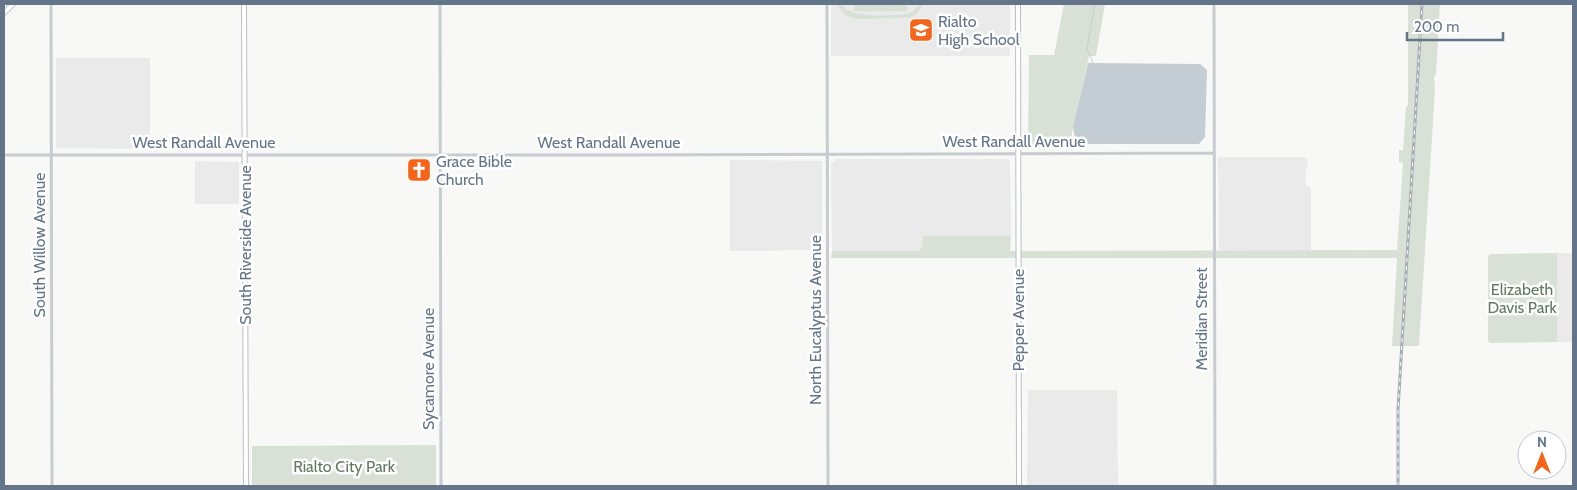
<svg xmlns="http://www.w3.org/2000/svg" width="1577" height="490" viewBox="0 0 1577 490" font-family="Cabin,sans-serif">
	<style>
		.built { fill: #e9eae9 }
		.green { fill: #d9e1d6 }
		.water { fill: #c4cdd4 }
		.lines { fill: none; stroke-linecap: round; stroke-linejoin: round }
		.stream { stroke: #c4cdd4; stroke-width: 1 }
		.major-casing { stroke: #bbbec3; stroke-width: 6 }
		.minor { stroke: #c8cbd0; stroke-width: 3 }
		.major { stroke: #fff; stroke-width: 4 }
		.rail-casing { stroke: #a7adb4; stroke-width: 3 }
		.rail { stroke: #fff; stroke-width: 1; stroke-dasharray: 4; stroke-linecap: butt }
		.labels { text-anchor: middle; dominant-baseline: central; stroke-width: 5; stroke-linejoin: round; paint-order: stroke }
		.poi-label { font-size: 16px; fill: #64758a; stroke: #fff; text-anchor: start }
		.street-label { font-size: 16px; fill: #64758a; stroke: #fff }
		.park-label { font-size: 16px; fill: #637a60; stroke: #fff }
	</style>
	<rect width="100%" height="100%" fill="#f8f9f6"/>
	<path class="built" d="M831 4H1010V56H831Z
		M56 58H150V149L56 148Z
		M1220 157H1303L1308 160 1305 180 1307 186 1311 188V250H1219L1218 159Z
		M835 159H1008L1010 162 1011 236H923L922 247 919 251H832L831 163 835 162Z
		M730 160 822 161V250L730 251Z
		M195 161 239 162V204H195Z
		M1557 253H1573V342H1557Z
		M1028 390H1117L1118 486H1027Z"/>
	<path class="green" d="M837 4H842C849 20 890 15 907 14L914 11 919 4H923L917 14 908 18 856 19 845 15Z
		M854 4H907V11H854Z
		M1064 4H1105L1096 56H1089L1069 147 1028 148 1029 55H1054Z
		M1408 4H1440L1436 75 1434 76 1435 90 1419 346H1392L1397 258H831L832 251H919L922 247 923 236H1011L1010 251 1397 250 1403 163 1399 162V150H1403L1406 106H1408Z
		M1557 253V342L1490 343 1488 341V256L1490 254Z
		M436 445V486H252V446Z"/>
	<path class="water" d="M1088 63 1200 64 1207 70 1205 137 1199 144H1086L1075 138 1073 127Z"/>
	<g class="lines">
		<path class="stream" d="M1093 63 1087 48 1095 4"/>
		<defs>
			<path id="major" d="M244 4 246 486
				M1018 4 1019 486
				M4 13 13 4"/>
		</defs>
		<use href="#major" class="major-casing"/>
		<path class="minor" d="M51 4 52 486
			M440 4 441 486
			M827 4 828 486
			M1214 4 1215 486
			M4 155H633L1214 153"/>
		<use href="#major" class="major"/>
		<defs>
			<path id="rail" d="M1398 486V410L1422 4"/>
		</defs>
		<use href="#rail" class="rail-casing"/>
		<use href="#rail" class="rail"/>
	</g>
	<defs>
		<symbol id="school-square" viewBox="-11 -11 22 22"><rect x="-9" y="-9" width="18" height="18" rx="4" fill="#f56419" stroke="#fff"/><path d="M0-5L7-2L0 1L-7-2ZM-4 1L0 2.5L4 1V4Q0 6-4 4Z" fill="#fff"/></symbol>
		<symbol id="church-square" viewBox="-11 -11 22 22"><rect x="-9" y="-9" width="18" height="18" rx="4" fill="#f56419" stroke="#fff"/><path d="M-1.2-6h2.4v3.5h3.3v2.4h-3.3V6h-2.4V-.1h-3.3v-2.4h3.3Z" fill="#fff"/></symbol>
	</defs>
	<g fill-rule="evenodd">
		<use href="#school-square" x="907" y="16" width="28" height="28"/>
		<use href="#church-square" x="405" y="156" width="28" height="28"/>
	</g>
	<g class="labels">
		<g class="poi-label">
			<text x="938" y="21">Rialto<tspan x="938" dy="18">High School</tspan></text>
			<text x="436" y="161">Grace Bible<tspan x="436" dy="18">Church</tspan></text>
		</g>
		<g class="street-label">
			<text x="1014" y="141">West Randall Avenue</text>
			<text x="204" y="142">West Randall Avenue</text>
			<text x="609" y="142">West Randall Avenue</text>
			<text transform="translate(39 245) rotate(-90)">South Willow Avenue</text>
			<text transform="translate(245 245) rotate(-90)">South Riverside Avenue</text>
			<text transform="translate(1201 319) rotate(-90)">Meridian Street</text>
			<text transform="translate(815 320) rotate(-90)">North Eucalyptus Avenue</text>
			<text transform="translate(1018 320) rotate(-90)">Pepper Avenue</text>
			<text transform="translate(428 369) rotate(-90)">Sycamore Avenue</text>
		</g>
		<g class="park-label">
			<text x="1522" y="289">Elizabeth<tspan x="1522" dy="18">Davis Park</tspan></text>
			<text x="344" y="466">Rialto City Park</text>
		</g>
	</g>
	<rect width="1577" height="490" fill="none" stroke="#64758a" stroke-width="10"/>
	<g transform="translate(1542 455)"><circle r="24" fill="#ffffff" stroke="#c1c8d0"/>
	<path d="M0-4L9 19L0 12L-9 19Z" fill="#f56419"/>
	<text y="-8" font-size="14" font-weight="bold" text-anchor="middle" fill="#64758a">N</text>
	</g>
	<path d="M1407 32v8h96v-8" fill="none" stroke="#64758a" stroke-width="2.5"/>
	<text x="1414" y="32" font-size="15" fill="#64758a" stroke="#ffffff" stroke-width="4" paint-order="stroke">200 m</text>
</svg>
